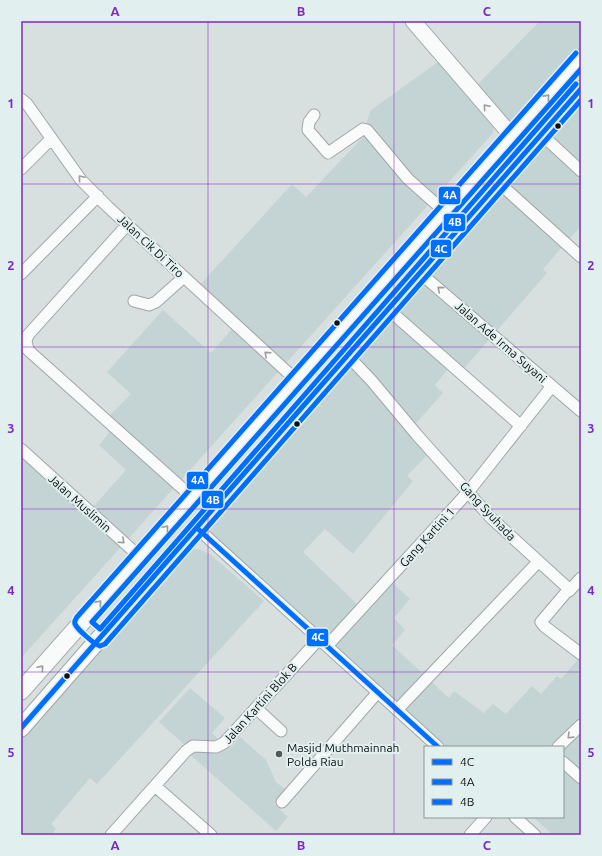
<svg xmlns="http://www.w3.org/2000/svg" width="602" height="856" viewBox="0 0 602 856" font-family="Ubuntu,sans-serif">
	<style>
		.built { fill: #c4d4d4 }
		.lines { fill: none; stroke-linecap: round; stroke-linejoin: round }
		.minor-casing { stroke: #a1a6a6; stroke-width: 13 }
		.secondary-casing { stroke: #a1a6a6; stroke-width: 17 }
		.primary-casing { stroke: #a1a6a6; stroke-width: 19 }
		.minor { stroke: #f9fafa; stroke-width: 11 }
		.secondary { stroke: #f9fafa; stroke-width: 15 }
		.primary { stroke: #f9fafa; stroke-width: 17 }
		.bus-1-casing { stroke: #e2efef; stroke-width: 8 }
		.bus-2-casing { stroke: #e2efef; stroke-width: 8 }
		.bus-3-casing { stroke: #e2efef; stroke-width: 8 }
		.bus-1 { stroke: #006eff; stroke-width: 5 }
		.bus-2 { stroke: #006eff; stroke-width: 5 }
		.bus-3 { stroke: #006eff; stroke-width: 5 }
		.oneway { stroke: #9b9d9d }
		.grid { fill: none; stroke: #7b2cbf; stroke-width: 1; stroke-opacity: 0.55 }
		.bus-dot { fill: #0d1111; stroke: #e2efef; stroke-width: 1.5 }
		.poi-dot { fill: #545959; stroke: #e2efef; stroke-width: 1.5 }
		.labels { text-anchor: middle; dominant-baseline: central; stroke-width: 4; stroke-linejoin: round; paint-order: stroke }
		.street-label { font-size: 12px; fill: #0d1111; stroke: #e2efef }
		.poi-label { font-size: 12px; fill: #0d1111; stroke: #e2efef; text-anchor: start }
		.line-badge { stroke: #e2efef; stroke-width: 1.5 }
		.badge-label { font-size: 11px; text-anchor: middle; font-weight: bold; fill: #fff }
		.neatline { fill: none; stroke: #7b2cbf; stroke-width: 1.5 }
		.grid-label { font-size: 13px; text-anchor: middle; font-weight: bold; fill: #7b2cbf }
	</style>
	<rect width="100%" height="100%" fill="#d8dfdf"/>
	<path class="built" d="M540 21H581V67L520 136 477 85Z
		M442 59 494 123 493 133 21 658V445L93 507 126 470 99 445 115 425 108 417 131 394 107 372 163 310 211 353 238 322 198 287 292 184 306 197 366 134 367 121 371 110Z
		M581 102V166L550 136Z
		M544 139 581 173V226L543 269 547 273 461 372 452 364 435 385 443 393 410 430 429 453 407 476 413 481 353 554 325 529 303 552 358 605 385 576 410 599 394 618 405 630 392 645 449 698 454 691 484 713 493 704 506 714 532 686 541 694 557 676 561 679 581 656V717L549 747H446L200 525Z
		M185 549H198L210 554 264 601 97 784 90 778 51 824 56 829 51 835H21V729Z
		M190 688 225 718 212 733 229 749 240 737 266 760 276 782 286 790 274 804 288 817 276 831 186 751 187 747 159 722Z
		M581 733V835H553L533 817H563V750Z"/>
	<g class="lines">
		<defs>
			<path id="minor" d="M21 99 27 104 81 180 108 207 296 380
				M314 115 309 122 308 130 328 153 363 129 367 130 408 179 444 211
				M541 134 581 171
				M21 169 51 139
				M499 183 581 257
				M127 225 28 335 26 341 28 350 192 497
				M420 273 581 411
				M21 274 98 196
				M134 301 149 305 156 302 184 277
				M389 310 521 426
				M348 356 371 380 417 435 491 518 569 589 541 622 544 626 581 654
				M21 449 140 557
				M197 528 438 747
				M569 591 581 578
				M327 646 469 491 552 386
				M256 708 281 731
				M397 710 538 562
				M558 747 581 725
				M563 762 581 778
				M155 786 211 835
				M282 802 378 692
				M515 817 535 835
				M111 835 186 751 193 746 216 747 224 743 319 639
				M470 835 486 817"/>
			<path id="secondary" d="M413 21 512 136"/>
			<path id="primary" d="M21 691 581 58
				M21 728 581 89"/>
		</defs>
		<use href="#minor" class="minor-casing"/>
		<use href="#secondary" class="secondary-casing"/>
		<use href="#primary" class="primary-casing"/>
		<use href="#minor" class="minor"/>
		<use href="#secondary" class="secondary"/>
		<use href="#primary" class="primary"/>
		<defs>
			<path id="bus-1" d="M197 528 438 747
				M21 728 581 89"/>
			<path id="bus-2" d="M576 53 77 617C75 620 74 621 75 624 77 629 95 645 100 646L105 644 581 100"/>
			<path id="bus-3" d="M576 84 100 629 92 622 581 69"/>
		</defs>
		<use href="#bus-1" class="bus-1-casing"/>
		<use href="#bus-2" class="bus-2-casing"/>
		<use href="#bus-3" class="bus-3-casing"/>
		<use href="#bus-1" class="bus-1"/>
		<use href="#bus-2" class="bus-2"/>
		<use href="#bus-3" class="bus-3"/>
	</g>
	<defs><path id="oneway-chevron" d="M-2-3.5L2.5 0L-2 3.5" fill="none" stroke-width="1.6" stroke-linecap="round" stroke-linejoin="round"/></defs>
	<g class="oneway">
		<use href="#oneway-chevron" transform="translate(547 97) rotate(-48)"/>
		<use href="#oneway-chevron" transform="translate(486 107) rotate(-131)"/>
		<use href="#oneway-chevron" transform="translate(81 178) rotate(-130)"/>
		<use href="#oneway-chevron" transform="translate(440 289) rotate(-139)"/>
		<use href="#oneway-chevron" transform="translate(267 354) rotate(-138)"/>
		<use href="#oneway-chevron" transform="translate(166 528) rotate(-49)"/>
		<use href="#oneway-chevron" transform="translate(122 541) rotate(42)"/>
		<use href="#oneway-chevron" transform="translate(99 603) rotate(-48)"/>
		<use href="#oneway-chevron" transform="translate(41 668) rotate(-49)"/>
		<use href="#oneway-chevron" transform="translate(570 736) rotate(136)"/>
	</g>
	<path class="grid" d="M208 21V835M394 21V835M21 184H581M21 347H581M21 509H581M21 672H581"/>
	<g class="bus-dot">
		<circle cx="558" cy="126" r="3.5"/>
		<circle cx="337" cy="323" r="3.5"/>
		<circle cx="297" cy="424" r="3.5"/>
		<circle cx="67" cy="676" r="3.5"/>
	</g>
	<circle class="poi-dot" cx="279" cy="754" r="4"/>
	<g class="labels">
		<g class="street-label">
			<text transform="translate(151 246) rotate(43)">Jalan Cik Di Tiro</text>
			<text transform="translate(501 342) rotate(41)">Jalan Ade Irma Suyani</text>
			<text transform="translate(80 503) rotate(42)">Jalan Muslimin</text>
			<text transform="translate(488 511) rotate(47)">Gang Syuhada</text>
			<text transform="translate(427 537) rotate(-48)">Gang Kartini 1</text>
			<text transform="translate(260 703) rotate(-48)">Jalan Kartini Blok B</text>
		</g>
		<g class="poi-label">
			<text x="287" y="747">Masjid Muthmainnah<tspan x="287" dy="14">Polda Riau</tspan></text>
		</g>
	</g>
	<g class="line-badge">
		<rect x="438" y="186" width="23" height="19" rx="4" fill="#006eff"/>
		<rect x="443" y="213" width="23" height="19" rx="4" fill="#006eff"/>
		<rect x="430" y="239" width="22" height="19" rx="4" fill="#006eff"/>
		<rect x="186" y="471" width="23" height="19" rx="4" fill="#006eff"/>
		<rect x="201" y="490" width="23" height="19" rx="4" fill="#006eff"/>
		<rect x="306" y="628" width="23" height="19" rx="4" fill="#006eff"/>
	</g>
	<g class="badge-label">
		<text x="450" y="199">4A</text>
		<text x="455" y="226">4B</text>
		<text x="441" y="253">4C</text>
		<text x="198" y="484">4A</text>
		<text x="213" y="504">4B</text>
		<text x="318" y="641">4C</text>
	</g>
	<rect width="602" height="856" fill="none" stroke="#e2efef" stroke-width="44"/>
	<rect x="424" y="746" width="140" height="72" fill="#e2efef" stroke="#8d9696"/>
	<rect x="432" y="759" width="20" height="6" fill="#006eff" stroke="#8d9696"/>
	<text x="460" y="766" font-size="12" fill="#0d1111">4C</text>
	<rect x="432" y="779" width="20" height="6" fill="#006eff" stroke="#8d9696"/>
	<text x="460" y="786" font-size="12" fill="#0d1111">4A</text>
	<rect x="432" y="799" width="20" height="6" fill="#006eff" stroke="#8d9696"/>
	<text x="460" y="806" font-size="12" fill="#0d1111">4B</text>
	<rect x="22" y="22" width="558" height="812" class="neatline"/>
	<g class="grid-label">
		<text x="115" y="16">A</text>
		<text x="301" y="16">B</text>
		<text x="487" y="16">C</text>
		<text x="11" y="108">1</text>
		<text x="591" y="108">1</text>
		<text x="11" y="270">2</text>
		<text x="591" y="270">2</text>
		<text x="11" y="433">3</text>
		<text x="591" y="433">3</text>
		<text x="11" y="595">4</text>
		<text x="591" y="595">4</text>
		<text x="11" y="757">5</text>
		<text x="591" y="757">5</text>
		<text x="115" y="850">A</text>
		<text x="301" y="850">B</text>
		<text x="487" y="850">C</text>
	</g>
</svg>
